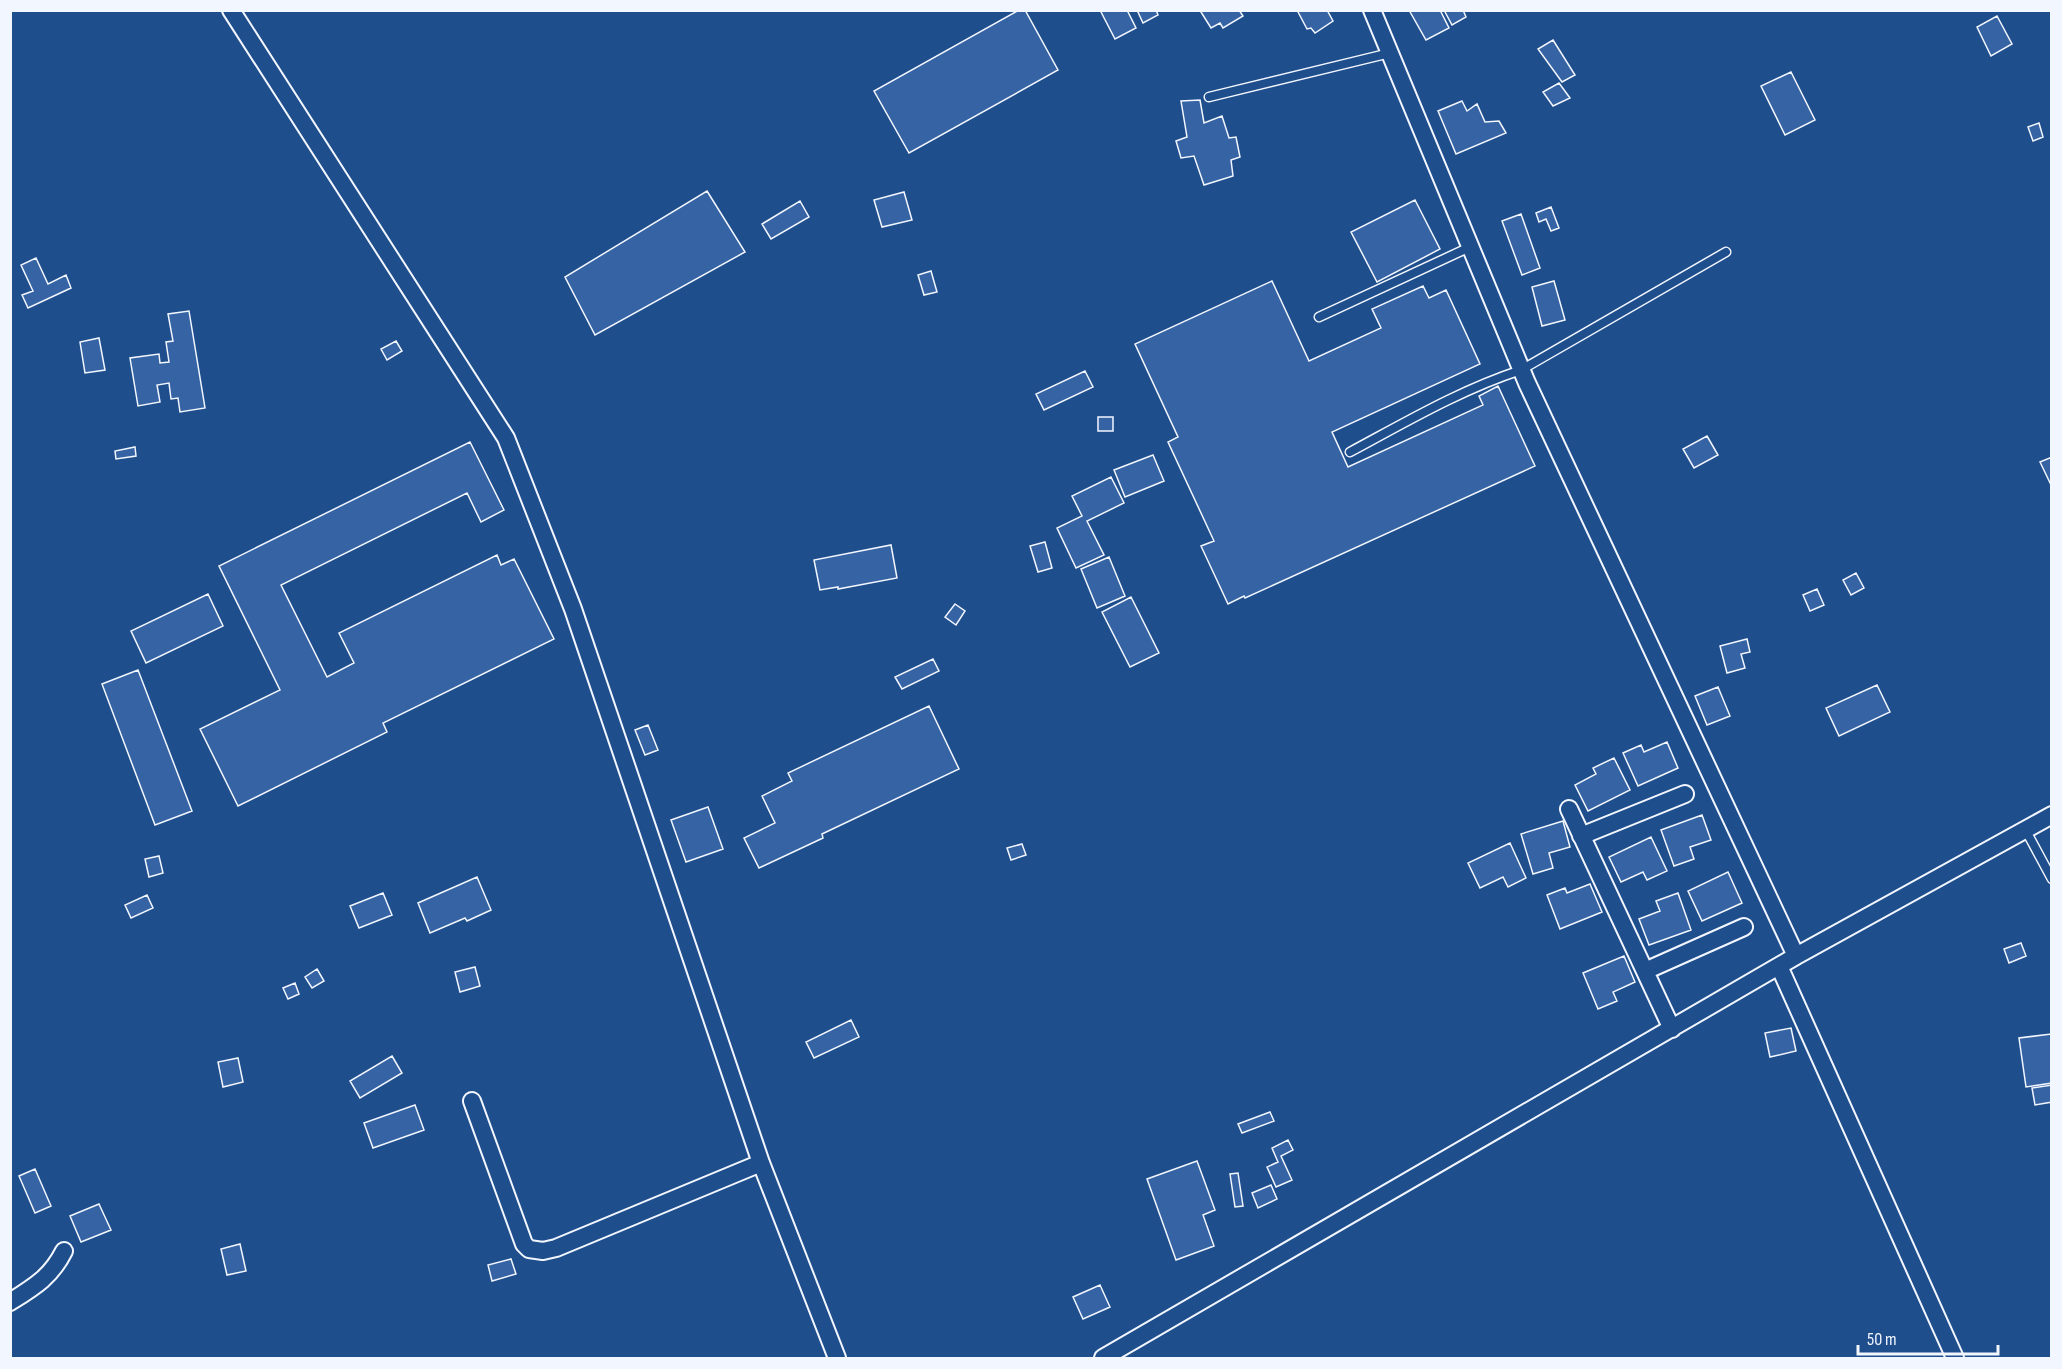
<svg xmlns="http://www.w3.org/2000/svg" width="2062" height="1369" viewBox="0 0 2062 1369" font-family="'Sofia Sans Condensed',sans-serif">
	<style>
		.building { fill: #3563a3; stroke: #f2f6ff; stroke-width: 1.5 }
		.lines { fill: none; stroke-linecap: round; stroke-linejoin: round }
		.lane-casing { stroke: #f2f6ff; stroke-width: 11 }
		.street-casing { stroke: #f2f6ff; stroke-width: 20 }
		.lane { stroke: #1f4e8c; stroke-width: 8 }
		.street { stroke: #1f4e8c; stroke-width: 16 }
	</style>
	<rect width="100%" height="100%" fill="#1f4e8c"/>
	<path class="building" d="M1019 10H1025L1058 70 909 153 874 91Z
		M1100 10H1127L1136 28 1115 39Z
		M1137 10H1156L1158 15 1143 23Z
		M1203 10H1239L1243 16 1223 28 1220 23 1211 28 1201 12Z
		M1297 10H1327L1333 21 1315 33 1311 28 1307 29Z
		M1409 10H1440L1449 28 1426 40Z
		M1444 10H1463L1466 17 1452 25Z
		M1997 16 2012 44 1991 56 1977 27Z
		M1553 40 1575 75 1562 82 1538 49Z
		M1791 72 1815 120 1785 135 1761 86Z
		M1559 83 1570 98 1553 106 1543 92Z
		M1200 100 1204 123 1222 116 1229 138 1236 137 1240 157 1231 160 1233 176 1204 185 1194 156 1181 158 1176 141 1187 137 1181 101Z
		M1462 101 1467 111 1477 104 1485 122 1499 121 1506 133 1456 154 1438 111Z
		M2039 123 2043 137 2033 141 2028 127Z
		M707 191 745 252 595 335 565 277Z
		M904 192 912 220 882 227 874 200Z
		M1415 200 1440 249 1377 282 1351 232Z
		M800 201 809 217 771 239 762 224Z
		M1551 207 1559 228 1551 231 1546 219 1539 222 1536 213Z
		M1521 214 1540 268 1522 275 1502 221Z
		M36 258 48 284 66 275 71 288 28 308 22 295 33 291 21 265Z
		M931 271 937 292 924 295 918 275Z
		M1272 281 1309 361 1381 328 1372 309 1423 286 1429 298 1446 290 1480 364 1332 432 1348 467 1483 405 1479 396 1498 386 1535 466 1245 598 1244 596 1228 604 1201 546 1214 541 1168 442 1178 437 1135 344Z
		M1554 281 1565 320 1542 326 1532 287Z
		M189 311 205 408 180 412 178 398 171 399 169 383 157 385 160 402 138 406 130 358 159 354 160 363 169 362 166 342 173 341 168 314Z
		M99 338 105 370 85 373 80 342Z
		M396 341 402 351 387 360 381 349Z
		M1085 371 1093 387 1044 410 1036 394Z
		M1098 417H1113V431H1098Z
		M1707 436 1718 455 1694 468 1683 449Z
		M470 442 504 510 481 522 467 493 281 585 327 677 354 663 339 633 497 555 501 565 514 559 554 639 383 723 387 732 238 806 200 729 280 690 219 566Z
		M135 447 136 456 116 459 115 451Z
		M1153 455 1164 481 1125 497 1114 470Z
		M2052 457V487L2040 462Z
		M1111 477 1124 503 1087 521 1104 555 1076 568 1057 528 1082 516 1072 496Z
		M1045 542 1052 568 1038 572 1030 546Z
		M891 545 897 578 838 589V587L820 590 814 560Z
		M1109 557 1125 596 1097 608 1081 569Z
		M1856 573 1864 588 1851 595 1843 580Z
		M1817 589 1824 605 1810 611 1803 595Z
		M208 594 223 626 146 663 131 631Z
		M1131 597 1159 653 1130 667 1102 612Z
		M955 604 965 611 956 625 945 617Z
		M1747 639 1750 652 1741 654 1745 668 1727 673 1720 646Z
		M933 659 939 671 902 689 895 677Z
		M138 670 192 811 155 825 102 684Z
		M1877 685 1890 712 1839 736 1826 708Z
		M1718 687 1730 716 1707 725 1695 696Z
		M929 706 959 769 822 834 823 838 759 868 744 838 775 823 762 796 792 781 788 773Z
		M648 725 658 750 645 755 635 730Z
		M1667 742 1678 768 1638 786 1623 753 1641 745 1644 752Z
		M1614 758 1630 790 1588 811 1575 785 1596 774 1593 768Z
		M708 807 723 849 686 862 671 820Z
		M1702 815 1711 840 1690 847 1694 859 1674 866 1661 830Z
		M1563 821 1570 847 1549 853 1553 868 1533 874 1521 834Z
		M1651 837 1667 871 1647 880 1643 872 1621 882 1609 857Z
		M1510 843 1526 878 1508 887 1503 877 1480 888 1468 863Z
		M1022 844 1026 855 1011 860 1007 848Z
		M159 856 163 873 149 877 145 859Z
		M1728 872 1742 903 1702 921 1688 891Z
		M477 877 491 910 467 921 465 918 430 933 418 903Z
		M1590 884 1602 912 1560 929 1547 895 1565 888 1567 893Z
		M383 893 392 915 359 928 350 906Z
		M1678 893 1691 930 1649 945 1639 919 1660 911 1656 901Z
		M147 895 153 908 131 918 125 905Z
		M2021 943 2026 956 2009 963 2004 949Z
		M1624 956 1635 982 1613 992 1617 1001 1598 1009 1583 973Z
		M475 967 480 986 460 992 455 972Z
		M317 969 324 981 312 988 305 977Z
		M295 983 299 994 288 999 283 988Z
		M851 1020 859 1037 814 1058 806 1042Z
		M1791 1028 1796 1051 1770 1057 1765 1033Z
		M2051 1034 2052 1083 2026 1087 2019 1038Z
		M392 1056 402 1073 360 1098 350 1081Z
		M238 1058 243 1082 223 1087 218 1062Z
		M2052 1085V1102L2035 1105 2032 1088Z
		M415 1105 424 1130 373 1148 364 1123Z
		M1270 1112 1274 1121 1242 1133 1238 1124Z
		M1288 1140 1293 1150 1281 1156 1292 1180 1276 1187 1267 1167 1278 1162 1272 1148Z
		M1197 1161 1215 1210 1203 1215 1214 1246 1176 1260 1147 1179Z
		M35 1169 51 1206 35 1213 19 1176Z
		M1238 1173 1243 1206 1235 1207 1230 1174Z
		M1271 1185 1277 1199 1258 1208 1252 1193Z
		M99 1204 111 1230 81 1242 70 1216Z
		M240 1244 246 1271 227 1275 221 1249Z
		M511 1259 516 1274 492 1281 488 1265Z
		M1100 1285 1110 1307 1083 1319 1073 1297Z"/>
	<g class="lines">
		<defs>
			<path id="lane" d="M1209 97 1390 53
				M1319 317 1470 247
				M1350 452C1406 422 1460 390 1521 370L1726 252
				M2025 829 2052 879"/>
			<path id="street" d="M231 10 506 438 573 609 761 1163 837 1358
				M1372 10 1527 383 1796 956
				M1569 809 1672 1029
				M1581 836 1685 794
				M1779 966 1955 1358
				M1645 971 1744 927
				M472 1101 524 1244 529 1249 543 1251 556 1248 761 1163
				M10 1302C34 1287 51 1277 64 1251
				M1103 1358 1796 956 2052 815"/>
		</defs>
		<use href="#lane" class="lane-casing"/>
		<use href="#street" class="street-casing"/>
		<use href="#lane" class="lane"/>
		<use href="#street" class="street"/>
	</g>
	<rect width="2062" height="1369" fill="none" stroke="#f2f6ff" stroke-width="24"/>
	<path d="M1858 1345v9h140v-9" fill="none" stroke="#f2f6ff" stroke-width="3"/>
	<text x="1867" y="1345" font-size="18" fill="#f2f6ff" stroke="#1f4e8c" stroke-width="4.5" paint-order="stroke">50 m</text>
</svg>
